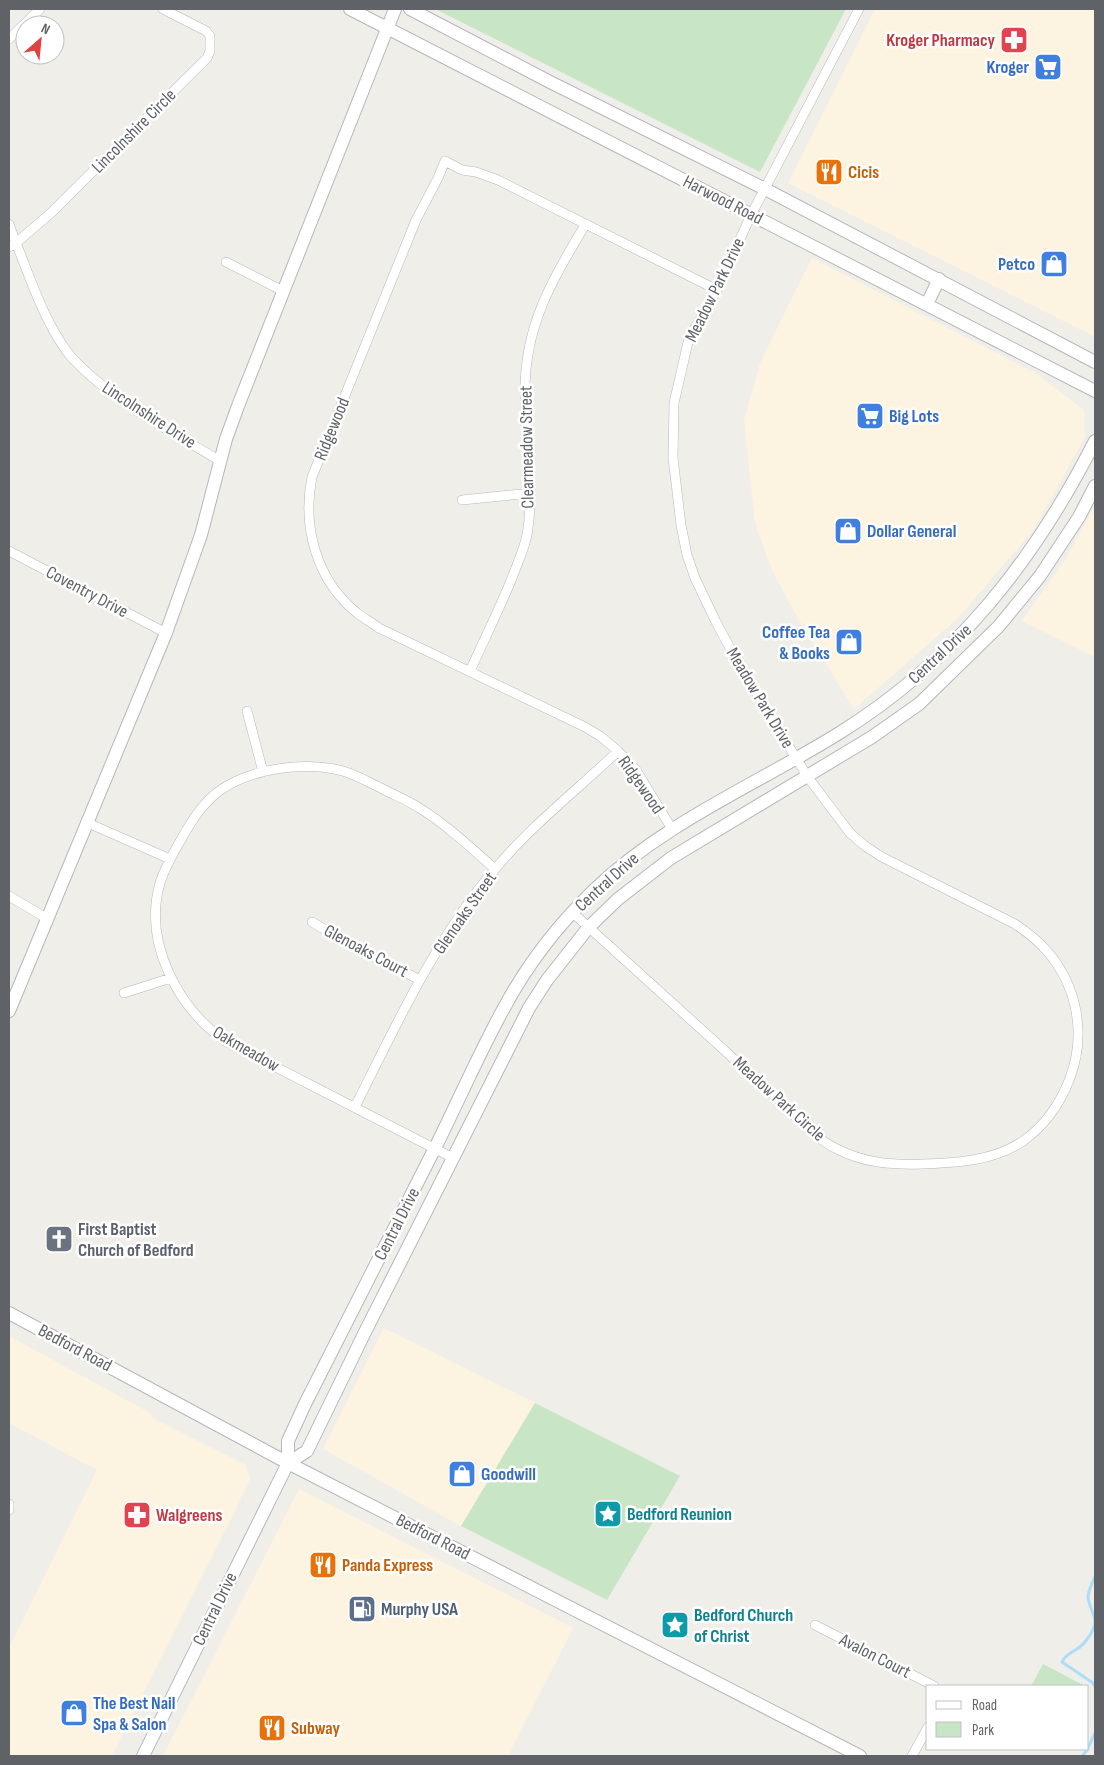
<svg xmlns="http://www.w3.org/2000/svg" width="1104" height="1765" viewBox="0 0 1104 1765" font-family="'Sofia Sans Condensed',sans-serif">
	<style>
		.commercial { fill: #fcf4e1 }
		.green { fill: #c8e6c6 }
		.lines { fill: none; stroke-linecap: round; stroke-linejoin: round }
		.stream { stroke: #aeddfa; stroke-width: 3 }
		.street-casing { stroke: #b5b8bb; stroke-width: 10 }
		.secondary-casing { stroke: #b4b7bb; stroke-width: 14 }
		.street { stroke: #fff; stroke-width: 9 }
		.secondary { stroke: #fff; stroke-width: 12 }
		.labels { text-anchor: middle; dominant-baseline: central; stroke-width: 5; stroke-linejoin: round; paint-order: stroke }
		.health-label { font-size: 18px; font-weight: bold; fill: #be3a42; stroke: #fff; text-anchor: end }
		.shop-label { font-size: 18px; font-weight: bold; fill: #366cbe; stroke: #fff; text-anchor: start }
		.street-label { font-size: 18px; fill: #5f6367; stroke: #fff }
		.food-label { font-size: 18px; font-weight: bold; fill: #c56008; stroke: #fff; text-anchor: start }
		.worship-label { font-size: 18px; font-weight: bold; fill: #5b616d; stroke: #fff; text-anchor: start }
		.culture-label { font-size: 18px; font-weight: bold; fill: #0d838f; stroke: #fff; text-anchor: start }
		.service-label { font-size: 18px; font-weight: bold; fill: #4e5e75; stroke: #fff; text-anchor: start }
	</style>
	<rect width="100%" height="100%" fill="#f0eee8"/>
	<path class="commercial" d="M875 9H1095V337L788 183Z
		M812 258 1037 374 1084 410 1085 437 1034 529 959 617 854 709 800 622 773 572 755 524 744 420 760 363Z
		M1095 505V657L1022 621 1067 557Z
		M384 1328 535 1403 461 1526 323 1449Z
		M9 1336 152 1414 151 1417 246 1465 250 1480 240 1501 112 1756H9V1648L97 1470 9 1423Z
		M299 1489 573 1628 508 1756H163Z"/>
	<path class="green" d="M435 9H846L760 172Z
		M535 1403 680 1476 607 1600 461 1526Z
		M1043 1664 1085 1686H1031Z"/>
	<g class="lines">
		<path class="stream" d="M1095 1577C1092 1583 1089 1590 1088 1596 1088 1608 1098 1616 1094 1627 1091 1635 1084 1645 1077 1649 1071 1653 1065 1655 1062 1662L1093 1683 1095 1687
			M1088 1748 1095 1733
			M1082 1756 1088 1749"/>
		<defs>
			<path id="street" d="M9 39 40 9
				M9 224 16 243 52 212 207 58 210 51V36L206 31 163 9
				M9 247 16 243C31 280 44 321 68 353 75 362 84 370 92 377 131 411 177 435 220 461
				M226 262 283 291
				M462 500 531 493
				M9 551 166 633
				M470 671C484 640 499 610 512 578 517 564 524 550 527 535 535 488 526 441 525 394 524 326 552 281 585 225
				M247 711 263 772
				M88 823 170 859
				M672 829 636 770 618 751 600 736 585 727 379 628C372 623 364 618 357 613 316 580 302 526 312 477L416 220 438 178 445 161 462 170 476 172 498 180 717 290
				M9 896 48 919
				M573 913 777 1098C795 1116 814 1138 837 1149 864 1163 892 1165 922 1164 956 1163 994 1161 1023 1141 1046 1125 1060 1104 1070 1078 1086 1035 1078 987 1047 951 1038 941 1027 932 1015 924L882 857 865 846 850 833 807 776 738 663 716 622 695 578 687 555 681 525 673 458 674 403 689 338 717 290 751 215 859 9
				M312 922 351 945 420 980
				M124 993 171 978
				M355 1107C396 1025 435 940 495 869 531 826 577 790 618 751
				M453 1158 225 1041C177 1007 143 942 160 883 165 867 174 852 182 838 192 820 204 801 222 789 254 768 303 762 339 770 353 773 368 782 381 788 394 795 409 801 421 809 448 826 471 848 495 869
				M9 1504V1510
				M815 1625 934 1686
				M912 1756 928 1727"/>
			<path id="secondary" d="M350 9 1095 391
				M410 9 550 82 765 189 1095 362
				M927 304 939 279
				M9 1011 166 633 201 535 226 439 238 406 395 9
				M9 1313 288 1463 860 1756
				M288 1463 307 1451 365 1332 529 1008 547 980 588 928 618 899 671 858 872 737 919 704 999 626 1040 576 1079 517 1095 486
				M143 1756 288 1463V1441L305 1404C349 1318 393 1232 436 1146 459 1100 479 1053 504 1008 527 965 558 925 593 891 664 822 758 784 841 732 956 660 1034 561 1095 441"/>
		</defs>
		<use href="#street" class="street-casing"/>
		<use href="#secondary" class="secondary-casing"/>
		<use href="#street" class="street"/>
		<use href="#secondary" class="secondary"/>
	</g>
	<defs>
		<symbol id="pharmacy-square" viewBox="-11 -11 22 22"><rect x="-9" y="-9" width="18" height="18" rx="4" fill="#e0444e" stroke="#fff"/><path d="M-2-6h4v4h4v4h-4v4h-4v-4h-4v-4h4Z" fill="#fff"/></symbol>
		<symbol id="supermarket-square" viewBox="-11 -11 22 22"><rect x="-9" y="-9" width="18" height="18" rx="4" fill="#3f7fe0" stroke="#fff"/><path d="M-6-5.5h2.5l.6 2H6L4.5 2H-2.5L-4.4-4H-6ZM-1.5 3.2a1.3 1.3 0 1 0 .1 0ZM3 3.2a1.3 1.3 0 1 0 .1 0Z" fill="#fff"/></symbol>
		<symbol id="restaurant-square" viewBox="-11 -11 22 22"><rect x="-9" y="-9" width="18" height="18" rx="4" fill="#e8710a" stroke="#fff"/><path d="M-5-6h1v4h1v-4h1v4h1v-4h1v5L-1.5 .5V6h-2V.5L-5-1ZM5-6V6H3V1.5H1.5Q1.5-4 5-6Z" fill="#fff"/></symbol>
		<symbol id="shop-square" viewBox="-11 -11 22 22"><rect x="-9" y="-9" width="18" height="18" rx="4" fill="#3f7fe0" stroke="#fff"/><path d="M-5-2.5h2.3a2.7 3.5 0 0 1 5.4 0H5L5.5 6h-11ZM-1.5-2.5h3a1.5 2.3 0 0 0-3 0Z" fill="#fff"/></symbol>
		<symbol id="church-square" viewBox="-11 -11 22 22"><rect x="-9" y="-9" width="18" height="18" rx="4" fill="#6b7280" stroke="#fff"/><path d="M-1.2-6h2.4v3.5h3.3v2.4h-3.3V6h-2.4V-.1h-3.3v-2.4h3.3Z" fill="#fff"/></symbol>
		<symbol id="sight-square" viewBox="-11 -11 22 22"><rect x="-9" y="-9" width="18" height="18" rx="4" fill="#0f9aa8" stroke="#fff"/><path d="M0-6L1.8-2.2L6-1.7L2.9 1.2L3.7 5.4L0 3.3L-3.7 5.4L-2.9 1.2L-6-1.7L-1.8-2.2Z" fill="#fff"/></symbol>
		<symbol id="fuel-square" viewBox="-11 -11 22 22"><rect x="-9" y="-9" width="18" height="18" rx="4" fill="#5c6f8a" stroke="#fff"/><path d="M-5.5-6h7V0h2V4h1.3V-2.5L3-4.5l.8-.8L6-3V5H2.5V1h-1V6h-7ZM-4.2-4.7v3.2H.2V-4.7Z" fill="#fff"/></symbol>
	</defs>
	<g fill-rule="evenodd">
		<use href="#pharmacy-square" x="998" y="24" width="32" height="32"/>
		<use href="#supermarket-square" x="1032" y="51" width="32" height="32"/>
		<use href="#restaurant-square" x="813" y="156" width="32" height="32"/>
		<use href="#shop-square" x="1038" y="248" width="32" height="32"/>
		<use href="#supermarket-square" x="854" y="400" width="32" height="32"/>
		<use href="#shop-square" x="832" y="515" width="32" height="32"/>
		<use href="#shop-square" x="833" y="626" width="32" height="32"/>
		<use href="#church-square" x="43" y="1223" width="32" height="32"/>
		<use href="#shop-square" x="446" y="1458" width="32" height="32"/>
		<use href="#sight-square" x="592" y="1498" width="32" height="32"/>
		<use href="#pharmacy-square" x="121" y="1499" width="32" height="32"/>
		<use href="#restaurant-square" x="307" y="1549" width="32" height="32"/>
		<use href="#fuel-square" x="346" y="1593" width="32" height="32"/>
		<use href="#sight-square" x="659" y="1609" width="32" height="32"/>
		<use href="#shop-square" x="58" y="1697" width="32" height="32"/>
		<use href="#restaurant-square" x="256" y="1712" width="32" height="32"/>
	</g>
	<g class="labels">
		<g class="health-label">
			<text x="995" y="40">Kroger Pharmacy</text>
			<text x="156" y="1515" text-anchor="start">Walgreens</text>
		</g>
		<g class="shop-label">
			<text x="1029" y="67" text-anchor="end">Kroger</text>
			<text x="1035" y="264" text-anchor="end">Petco</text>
			<text x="889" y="416">Big Lots</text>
			<text x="867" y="531">Dollar General</text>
			<text x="830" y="632" text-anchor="end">Coffee Tea<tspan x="830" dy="21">&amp; Books</tspan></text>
			<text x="481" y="1474">Goodwill</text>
			<text x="93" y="1703">The Best Nail<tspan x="93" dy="21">Spa &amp; Salon</tspan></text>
		</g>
		<g class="street-label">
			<text transform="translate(134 131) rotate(-45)">Lincolnshire Circle</text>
			<text transform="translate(723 200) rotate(27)">Harwood Road</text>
			<text transform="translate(715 290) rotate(-64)">Meadow Park Drive</text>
			<text transform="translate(149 415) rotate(33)">Lincolnshire Drive</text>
			<text transform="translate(332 429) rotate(-68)">Ridgewood</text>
			<text transform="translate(527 447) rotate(-91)">Clearmeadow Street</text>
			<text transform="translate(87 592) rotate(28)">Coventry Drive</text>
			<text transform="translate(940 654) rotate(-43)">Central Drive</text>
			<text transform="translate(760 698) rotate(59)">Meadow Park Drive</text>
			<text transform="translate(641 785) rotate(55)">Ridgewood</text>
			<text transform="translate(607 882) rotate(-42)">Central Drive</text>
			<text transform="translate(465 913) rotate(-55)">Glenoaks Street</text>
			<text transform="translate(366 951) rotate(28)">Glenoaks Court</text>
			<text transform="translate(246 1049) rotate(30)">Oakmeadow</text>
			<text transform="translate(779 1099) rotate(42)">Meadow Park Circle</text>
			<text transform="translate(397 1224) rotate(-63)">Central Drive</text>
			<text transform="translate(75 1348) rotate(28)">Bedford Road</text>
			<text transform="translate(433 1537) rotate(27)">Bedford Road</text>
			<text transform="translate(215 1609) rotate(-64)">Central Drive</text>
			<text transform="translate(875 1656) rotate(27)">Avalon Court</text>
		</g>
		<g class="food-label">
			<text x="848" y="172">Cicis</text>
			<text x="342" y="1565">Panda Express</text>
			<text x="291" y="1728">Subway</text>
		</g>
		<g class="worship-label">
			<text x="78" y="1229">First Baptist<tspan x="78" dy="21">Church of Bedford</tspan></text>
		</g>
		<g class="culture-label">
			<text x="627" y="1514">Bedford Reunion</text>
			<text x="694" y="1615">Bedford Church<tspan x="694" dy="21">of Christ</tspan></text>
		</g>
		<g class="service-label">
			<text x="381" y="1609">Murphy USA</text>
		</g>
	</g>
	<rect width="1104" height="1765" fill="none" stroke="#5f6367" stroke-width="20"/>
	<rect x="926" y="1685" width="162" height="65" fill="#ffffff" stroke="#bfc1c2"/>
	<rect x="936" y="1701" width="25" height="8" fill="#ffffff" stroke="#bfc1c2"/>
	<text x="972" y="1710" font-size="15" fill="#5f6367">Road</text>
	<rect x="936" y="1722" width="25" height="15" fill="#c8e6c6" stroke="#bfc1c2"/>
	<text x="972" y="1735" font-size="15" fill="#5f6367">Park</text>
	<g transform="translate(40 40) rotate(27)"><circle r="24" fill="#ffffff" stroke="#bfc1c2"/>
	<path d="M0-4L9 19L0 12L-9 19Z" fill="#e0423e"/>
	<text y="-8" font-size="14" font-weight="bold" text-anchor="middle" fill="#5f6367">N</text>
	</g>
</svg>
